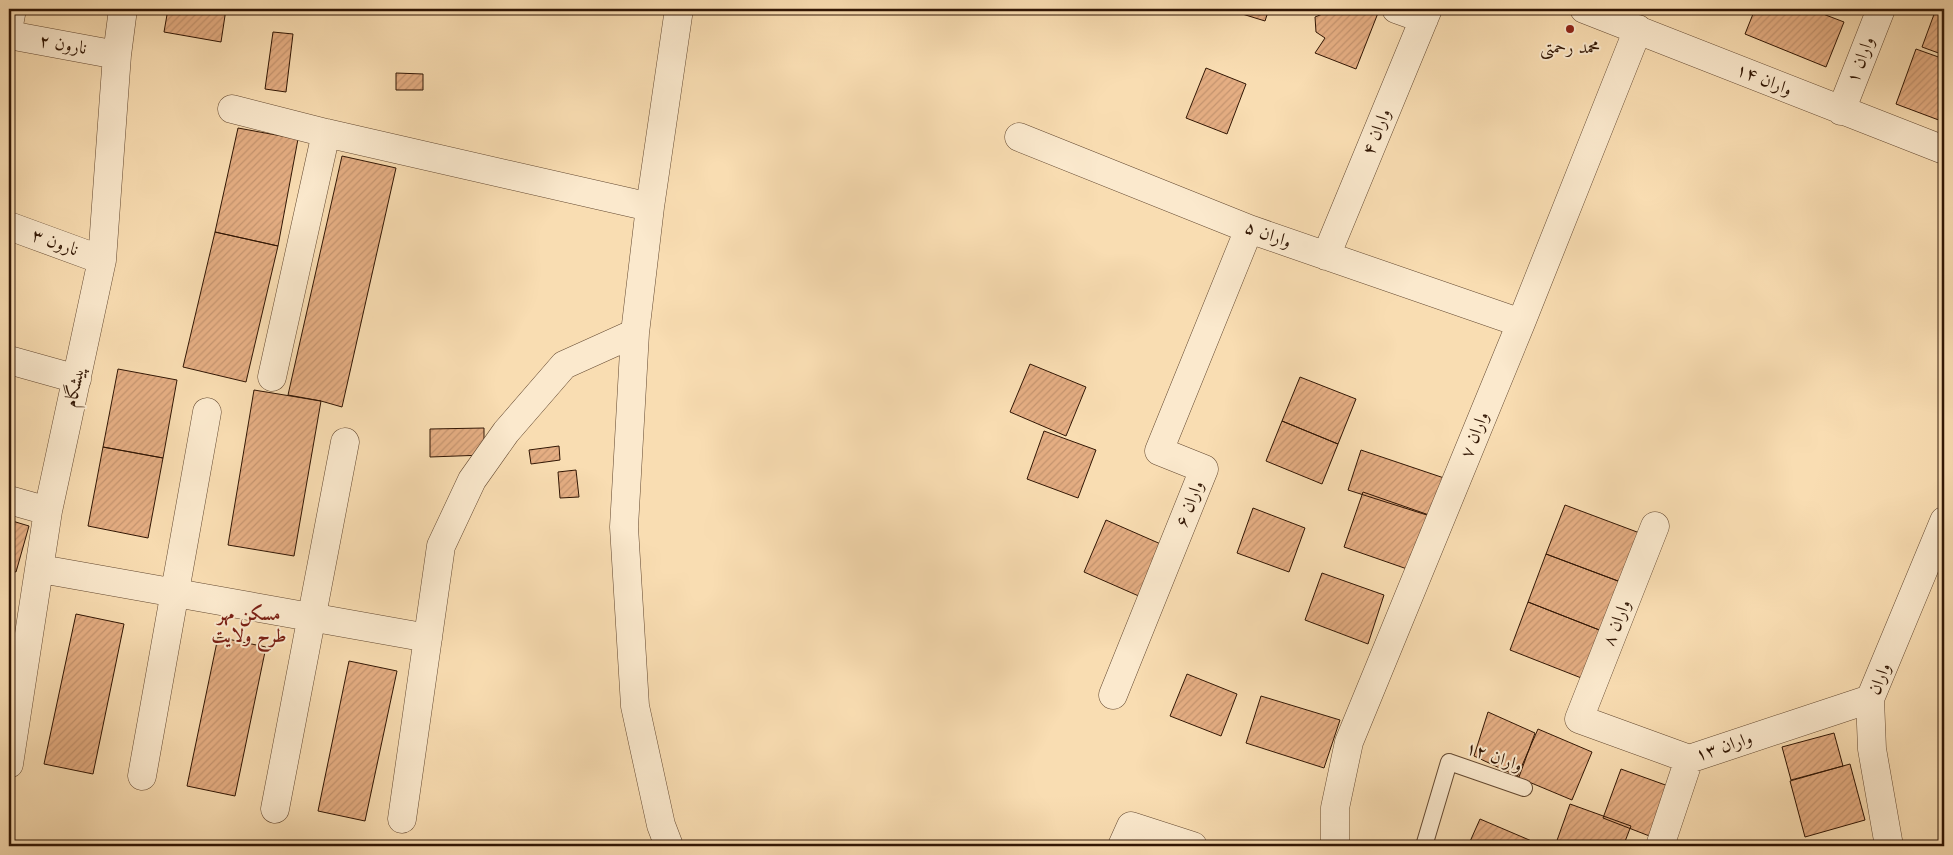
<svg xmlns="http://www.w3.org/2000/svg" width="1953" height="855" viewBox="0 0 1953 855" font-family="'Old Standard TT',Amiri,serif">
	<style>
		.building { fill: url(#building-hatch); stroke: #311604 }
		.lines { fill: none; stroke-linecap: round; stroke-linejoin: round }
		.service-casing { stroke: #634830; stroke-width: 18 }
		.minor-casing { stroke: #634830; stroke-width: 29 }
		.service { stroke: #fbe9cd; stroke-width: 16 }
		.minor { stroke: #fbe9cd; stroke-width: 28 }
		.poi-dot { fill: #8f2418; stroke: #fbe9cd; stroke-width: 2 }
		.labels { text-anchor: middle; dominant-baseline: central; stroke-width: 4; stroke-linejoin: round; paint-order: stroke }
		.street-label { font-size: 18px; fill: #311604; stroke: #fbe9cd }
		.poi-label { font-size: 18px; fill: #311604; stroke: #fbe9cd }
		.neighbourhood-label { font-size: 19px; font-weight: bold; fill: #7a1f14; stroke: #fbe9cd }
	</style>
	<defs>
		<pattern id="building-hatch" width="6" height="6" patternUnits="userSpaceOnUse" patternTransform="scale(1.25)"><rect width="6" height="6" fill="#e5ae83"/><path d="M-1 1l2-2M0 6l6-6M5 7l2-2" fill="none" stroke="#c59570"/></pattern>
	</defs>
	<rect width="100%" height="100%" fill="#f9ddb2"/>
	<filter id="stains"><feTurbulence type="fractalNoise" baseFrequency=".004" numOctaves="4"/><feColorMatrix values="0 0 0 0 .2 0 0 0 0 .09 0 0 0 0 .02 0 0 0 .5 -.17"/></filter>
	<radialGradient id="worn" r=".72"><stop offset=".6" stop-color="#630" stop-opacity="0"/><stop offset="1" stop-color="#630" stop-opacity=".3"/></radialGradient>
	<path class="building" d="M168 9H226L221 42 164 32Z
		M1226 9H1269L1265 21Z
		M1328 9H1368L1378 13 1356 69 1315 53 1325 38 1316 32 1315 17 1327 12Z
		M1755 9H1810L1844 22 1826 67 1745 34Z
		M1936 9H1944V55L1922 47Z
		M273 32 293 34 286 92 265 89Z
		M1916 49 1944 59V122L1896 104Z
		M1206 68 1246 84 1227 134 1186 118Z
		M396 73 423 74V90H396Z
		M238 128 298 139 278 246 215 232Z
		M342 156 396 168 342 407 321 401 288 395Z
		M215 232 278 246 246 382 183 367Z
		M1030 364 1086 387 1066 436 1010 412Z
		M118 369 177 380 163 458 103 447Z
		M1300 377 1356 399 1338 444 1282 421Z
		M254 390 321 401 294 556 228 545Z
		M1282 421 1338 444 1322 484 1266 461Z
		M484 428V455L430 457V429Z
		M1044 431 1096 450 1078 498 1027 479Z
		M559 446 560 460 531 464 529 450Z
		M103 447 163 458 148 538 88 526Z
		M1361 450 1447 479 1430 516 1348 490Z
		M576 470 579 497 560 498 558 472Z
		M1363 492 1429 515 1410 570 1344 547Z
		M1565 505 1645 535 1626 584 1546 554Z
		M1253 508 1305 528 1289 572 1237 553Z
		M9 520 29 526 16 572 9 570Z
		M1106 520 1163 545 1141 597 1084 572Z
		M1546 554 1626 584 1607 633 1528 602Z
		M1322 573 1384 595 1368 644 1305 620Z
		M1528 602 1607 633 1589 681 1510 650Z
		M76 614 124 624 93 774 44 764Z
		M218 637 266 647 235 796 187 786Z
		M349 661 397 671 365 821 318 811Z
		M1187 674 1237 694 1221 736 1170 716Z
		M1261 696 1340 720 1324 768 1246 743Z
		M1488 712 1535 733 1519 777 1474 756Z
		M1538 729 1592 752 1572 800 1517 777Z
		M1834 733 1843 766 1791 780 1782 747Z
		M1850 764 1865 820 1805 837 1790 781Z
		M1621 769 1671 787 1652 837 1603 818Z
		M1570 804 1631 826 1624 844 1630 846H1555Z
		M1480 819 1534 842 1532 846H1468Z"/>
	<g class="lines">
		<defs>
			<path id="service" d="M1424 846 1449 762 1524 788"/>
			<path id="minor" d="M1396 9 1424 19
				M1584 9 1944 150
				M9 25 12 9
				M9 35 117 55
				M232 109 326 133 650 207
				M1841 111 1881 9
				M1019 137 1249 229 1521 323
				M9 226 102 260
				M1326 256 1428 9
				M9 360 77 379
				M272 377 326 133
				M9 500 48 511
				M1655 526 1579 719 1689 759 1870 699
				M41 569 428 638
				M1113 695 1204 469 1159 451 1249 229
				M9 764 48 511 102 260 117 55 123 9
				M142 776 207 412
				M275 809 345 442
				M402 819 441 546 472 480 506 432 564 365 635 333
				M669 846 661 825 635 706 624 527 635 333 650 207 679 9
				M1122 846 1131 826 1193 846
				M1335 846V808L1349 742 1521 323 1638 29
				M1660 846 1689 759
				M1889 846 1872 749 1870 699 1944 521"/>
		</defs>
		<use href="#service" class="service-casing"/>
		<use href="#minor" class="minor-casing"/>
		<use href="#service" class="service"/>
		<use href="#minor" class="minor"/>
	</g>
	<circle class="poi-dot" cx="1570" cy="29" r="5"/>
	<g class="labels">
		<g class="street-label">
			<text transform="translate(63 45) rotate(10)">نارون ۲</text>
			<text transform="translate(1861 60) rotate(-69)">واران ۱</text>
			<text transform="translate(1764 80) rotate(22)">واران ۱۴</text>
			<text transform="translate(1377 132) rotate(-68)">واران ۴</text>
			<text transform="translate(1268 235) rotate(20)">واران ۵</text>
			<text transform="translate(55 243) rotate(20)">نارون ۳</text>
			<text transform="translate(75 387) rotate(-78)">پیشگام</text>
			<text transform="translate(1475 435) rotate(-68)">واران ۷</text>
			<text transform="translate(1190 504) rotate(-68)">واران ۶</text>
			<text transform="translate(1617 623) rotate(-68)">واران ۸</text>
			<text transform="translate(1880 679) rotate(-68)">واران</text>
			<text transform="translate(1724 747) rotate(-18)">واران ۱۳</text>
			<text transform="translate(1494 757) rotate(19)">واران ۱۲</text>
		</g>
		<g class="poi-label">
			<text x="1570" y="48">محمد رحمتی</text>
		</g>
		<g class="neighbourhood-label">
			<text x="249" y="615">مسکن مهر<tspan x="249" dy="22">طرح ولایت</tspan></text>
		</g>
	</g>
	<rect width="1953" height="855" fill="none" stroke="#f9ddb2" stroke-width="30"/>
	<rect x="10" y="10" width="1933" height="835" fill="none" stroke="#311604" stroke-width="2.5"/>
	<rect x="15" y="15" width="1923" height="825" fill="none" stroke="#311604"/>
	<rect width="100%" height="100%" filter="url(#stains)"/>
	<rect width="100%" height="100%" fill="url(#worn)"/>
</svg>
